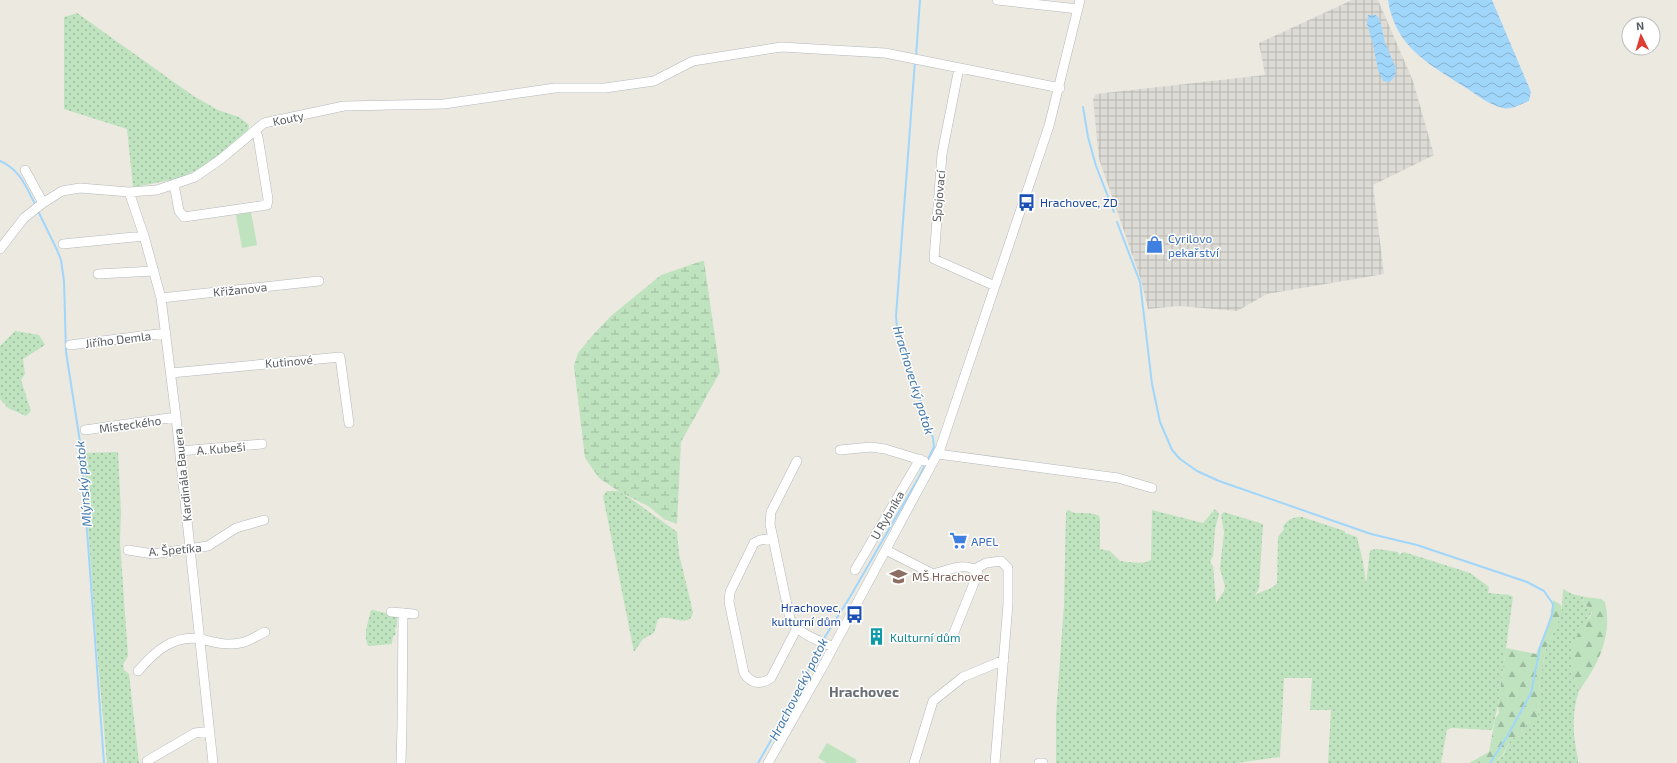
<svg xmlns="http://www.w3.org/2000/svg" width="1677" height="763" viewBox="0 0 1677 763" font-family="'Exo 2',sans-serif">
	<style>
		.industrial { fill: url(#industrial-grid) }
		.grass { fill: url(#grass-dots) }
		.forest { fill: url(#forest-firs) }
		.wetland { fill: url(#wetland-marsh) }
		.park { fill: #bee3be }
		.water { fill: url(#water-waves) }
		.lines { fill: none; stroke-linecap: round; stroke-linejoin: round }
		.stream { stroke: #a1d6fb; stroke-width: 2 }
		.minor-casing { stroke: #b3b7bb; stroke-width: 10 }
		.minor { stroke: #fff; stroke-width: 9 }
		.labels { text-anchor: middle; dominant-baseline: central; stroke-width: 3; stroke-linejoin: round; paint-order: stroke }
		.street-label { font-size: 12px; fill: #595d61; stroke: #fff }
		.transit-label { font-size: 12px; fill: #164399; stroke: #fff; text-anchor: start }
		.shop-label { font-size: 12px; fill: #366cbe; stroke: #fff; text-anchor: start }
		.education-label { font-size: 12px; fill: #785e54; stroke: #fff; text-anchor: start }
		.culture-label { font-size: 12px; fill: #0d838f; stroke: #fff; text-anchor: start }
		.water-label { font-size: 13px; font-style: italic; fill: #4177ab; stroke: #fff }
		.quarter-label { font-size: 14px; font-weight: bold; fill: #6a6f73; stroke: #fff }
	</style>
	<defs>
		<pattern id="industrial-grid" width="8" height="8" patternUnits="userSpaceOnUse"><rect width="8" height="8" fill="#dddbd5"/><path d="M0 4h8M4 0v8" fill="none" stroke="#b6b5b0"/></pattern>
		<pattern id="grass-dots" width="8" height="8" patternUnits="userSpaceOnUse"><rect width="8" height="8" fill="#bee3be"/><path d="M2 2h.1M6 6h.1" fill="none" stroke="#9dbb9e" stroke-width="1.8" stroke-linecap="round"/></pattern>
		<pattern id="forest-firs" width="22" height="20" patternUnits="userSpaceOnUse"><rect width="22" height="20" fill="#bee3be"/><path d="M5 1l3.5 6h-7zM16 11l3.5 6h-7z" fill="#9dbb9e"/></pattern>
		<pattern id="wetland-marsh" width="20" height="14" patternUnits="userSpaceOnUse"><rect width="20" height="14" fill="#bee3be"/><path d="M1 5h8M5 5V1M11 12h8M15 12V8" fill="none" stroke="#9dbb9e"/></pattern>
		<pattern id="water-waves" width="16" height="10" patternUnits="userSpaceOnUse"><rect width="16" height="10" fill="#a1d6fb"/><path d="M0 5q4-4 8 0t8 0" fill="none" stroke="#86b1cf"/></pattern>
	</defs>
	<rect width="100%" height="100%" fill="#ece9e1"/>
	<path class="industrial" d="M1352 0H1378L1413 81 1434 155 1373 185 1384 274 1267 294 1237 311 1179 306 1148 309 1141 280 1099 159 1093 99 1096 94 1265 75 1259 43Z"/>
	<path class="grass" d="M77 13 192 95 218 110 239 117 248 124 249 126 248 130C229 147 210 165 186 175 184 177 181 179 178 179 163 181 148 185 133 187L127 129 64 109V17Z
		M15 331 39 335 45 345 23 359 25 374 21 380 31 411 26 416 8 408 0 399V346Z
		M118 452 121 512 120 542 128 656 123 665 124 670 129 674 139 763H107L96 639 83 453Z
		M607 491H618L630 498 677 532 679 554 693 612C690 630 670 613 658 619L654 633 643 639 634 652 603 496Z
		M1215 509 1219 514 1215 529 1213 556 1210 562 1213 566 1216 603 1224 591 1225 586 1220 569 1224 532 1221 515 1224 512 1263 524 1259 588 1255 596C1262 589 1271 591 1277 583L1278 537 1284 529 1283 526C1288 519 1294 517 1302 517L1345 531V533L1357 537 1363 562 1366 584 1370 550 1377 549 1398 552 1399 555 1404 552 1470 573 1489 587 1488 593 1510 595 1513 597 1498 705 1492 730 1451 728 1447 730 1441 763H1328L1331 710H1310L1312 678H1284L1280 757 1236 763H1056V715L1064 605 1066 512 1068 510 1075 513H1088L1098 515 1100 518V549L1110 551 1120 561C1129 562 1143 565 1151 560L1152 510 1203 523Z
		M1563 589 1572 594 1585 597 1582 600V604L1590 608 1592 611 1584 628 1574 643 1576 685 1579 691C1571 713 1573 737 1578 759V763H1494L1503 756 1511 739 1523 735 1526 724 1538 715 1540 678 1546 649 1558 622 1562 608Z
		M371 610H373L397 616V626L395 629 396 634 393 637 392 644 368 646C363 633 368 624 371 610Z"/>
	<path class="forest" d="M1585 597 1601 599 1605 602C1613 635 1598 665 1579 691 1572 678 1568 657 1574 642 1578 632 1587 624 1592 613L1590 608 1581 603Z
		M1553 600 1561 605 1562 612 1558 622 1546 649 1540 678 1538 715 1534 722 1526 724 1523 735 1511 739 1502 756 1494 763H1469L1489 752 1495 719 1499 713 1498 705 1506 648 1536 654C1544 636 1551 620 1553 600Z"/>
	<path class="wetland" d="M702 261H704L720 372 681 442 677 524 664 519 648 506 620 492 599 478 585 458 574 366 578 353 592 336 611 316 661 275Z"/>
	<path class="park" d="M251 212 257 245 242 248 236 215Z
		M827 743 857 760 855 763H827L818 758Z"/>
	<path class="water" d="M1388 0H1492L1531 92 1529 101C1521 104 1512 110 1503 108 1487 104 1476 94 1463 86 1427 63 1395 46 1388 0Z
		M1368 15H1376L1380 20 1385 43 1396 68 1395 76 1390 82 1383 81 1378 70 1373 44 1367 24Z"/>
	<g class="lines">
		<path class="stream" d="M916 57 920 0
			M1083 107 1088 137 1096 166 1114 212
			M0 161C20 170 25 185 35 204
			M38 211 57 250 61 260 64 281 66 352 81 448 104 763
			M1117 222 1140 282 1152 384 1160 422 1172 450 1180 459 1197 471 1219 481 1371 534 1417 545 1527 582 1544 591 1553 604 1552 615 1540 647 1531 693 1508 735 1490 763
			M823 640 850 597 919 477 934 447 933 438 897 329 896 316 915 61
			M758 763 792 704 821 644"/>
		<defs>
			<path id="minor" d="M997 0 1078 9
				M959 68 942 154 934 259 995 286
				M25 170 43 203
				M174 184 179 211 184 217 267 205 268 199 258 137 255 131
				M129 192 144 236 161 298 176 417 213 763
				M63 244 144 236
				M0 249 24 218 43 203 62 191 80 188 129 192 157 190 195 177 221 159 264 123 344 106 444 104 555 88H605L654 81 693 61 781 47 885 53 1060 88
				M98 274 154 271
				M161 298 319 281
				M70 345 166 333
				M171 373 340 357 349 423
				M85 430 176 417
				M840 450 871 447 885 449 924 461
				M180 451 262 444
				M938 454 1118 478 1152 488
				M797 461 771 512 770 524 790 619C798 634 818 640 833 647
				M773 538 760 540 754 543 730 592 729 602 744 673C751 684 761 685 771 678L797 628
				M128 550 153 554 208 546 236 528 264 520
				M886 550 933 574C947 571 967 560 978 573L951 640
				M975 569 986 563 1001 561 1008 568V604L995 763
				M855 570 920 459
				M391 612 414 614
				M138 671C154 652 174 634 201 639 214 642 226 646 240 643 248 642 258 635 265 632
				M147 761 195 733 209 731
				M401 763 402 725 403 613
				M768 763 822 668 940 449 1049 126 1080 0
				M914 763 933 701 963 677 1004 660
				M1039 763H1043"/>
		</defs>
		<use href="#minor" class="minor-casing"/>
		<use href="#minor" class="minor"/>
	</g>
	<defs>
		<symbol id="bus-bare" viewBox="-9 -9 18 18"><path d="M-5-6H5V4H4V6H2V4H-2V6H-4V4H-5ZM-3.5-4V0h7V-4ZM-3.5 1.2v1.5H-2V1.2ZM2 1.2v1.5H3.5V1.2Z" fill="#1a4fb4" stroke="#fff" stroke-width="2.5" paint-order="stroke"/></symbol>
		<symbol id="shop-bare" viewBox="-9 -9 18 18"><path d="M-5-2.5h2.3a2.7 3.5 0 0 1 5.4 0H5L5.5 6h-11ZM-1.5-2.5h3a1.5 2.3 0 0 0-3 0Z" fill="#3f7fe0" stroke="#fff" stroke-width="2.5" paint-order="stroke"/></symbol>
		<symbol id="supermarket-bare" viewBox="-9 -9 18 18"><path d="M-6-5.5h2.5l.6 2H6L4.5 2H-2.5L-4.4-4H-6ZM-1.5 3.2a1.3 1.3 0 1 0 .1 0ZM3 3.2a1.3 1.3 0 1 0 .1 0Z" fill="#3f7fe0" stroke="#fff" stroke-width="2.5" paint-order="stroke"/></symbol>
		<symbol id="school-bare" viewBox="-9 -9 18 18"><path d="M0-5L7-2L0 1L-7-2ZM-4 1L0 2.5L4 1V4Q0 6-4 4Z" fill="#8d6e63" stroke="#fff" stroke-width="2.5" paint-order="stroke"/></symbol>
		<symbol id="building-bare" viewBox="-9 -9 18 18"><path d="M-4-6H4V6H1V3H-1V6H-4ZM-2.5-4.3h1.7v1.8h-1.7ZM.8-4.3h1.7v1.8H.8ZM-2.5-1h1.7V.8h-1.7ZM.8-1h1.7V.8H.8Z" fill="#0f9aa8" stroke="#fff" stroke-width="2.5" paint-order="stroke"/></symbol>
	</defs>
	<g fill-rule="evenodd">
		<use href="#bus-bare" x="1014" y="190" width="25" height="25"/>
		<use href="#shop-bare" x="1142" y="232" width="25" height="25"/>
		<use href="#supermarket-bare" x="946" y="528" width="25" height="25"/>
		<use href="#school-bare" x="886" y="564" width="25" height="25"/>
		<use href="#bus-bare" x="842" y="602" width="25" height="25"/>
		<use href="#building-bare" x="864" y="624" width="25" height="25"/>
	</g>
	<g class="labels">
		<g class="street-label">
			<text transform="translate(288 118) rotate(-12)">Kouty</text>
			<text transform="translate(938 196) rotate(-85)">Spojovací</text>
			<text transform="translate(240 289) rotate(-6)">Křižanova</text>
			<text transform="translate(118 339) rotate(-7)">Jiřího Demla</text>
			<text transform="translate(289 361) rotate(-5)">Kutinové</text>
			<text transform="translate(130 424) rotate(-8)">Místeckého</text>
			<text transform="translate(221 448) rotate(-5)">A. Kubeši</text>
			<text transform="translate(182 475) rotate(-96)">Kardinála Bauera</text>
			<text transform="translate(887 515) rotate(-60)">U Rybníka</text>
			<text transform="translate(175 549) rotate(-5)">A. Špetíka</text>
		</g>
		<g class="transit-label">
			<text x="1040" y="202">Hrachovec, ZD</text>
			<text x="841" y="607" text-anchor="end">Hrachovec,<tspan x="841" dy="14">kulturní dům</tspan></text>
		</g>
		<g class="shop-label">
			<text x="1168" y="238">Cyrilovo<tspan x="1168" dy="14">pekařství</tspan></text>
			<text x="971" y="541">APEL</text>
		</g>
		<g class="education-label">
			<text x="912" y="576">MŠ Hrachovec</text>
		</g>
		<g class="culture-label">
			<text x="890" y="637">Kulturní dům</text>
		</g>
		<g class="water-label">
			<text transform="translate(914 380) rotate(73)">Hrachovecký potok</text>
			<text transform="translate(83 484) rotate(-95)">Mlýnský potok</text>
			<text transform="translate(798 689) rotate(-63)">Hrachovecký potok</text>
		</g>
		<g class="quarter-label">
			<text x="864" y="691">Hrachovec</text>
		</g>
	</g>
	<g transform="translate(1641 36) rotate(355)"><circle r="19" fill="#ffffff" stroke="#bdbec0"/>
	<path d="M0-3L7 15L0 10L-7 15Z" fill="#e13c32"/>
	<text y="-6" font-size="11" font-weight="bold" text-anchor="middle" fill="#595d61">N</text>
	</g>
</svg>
